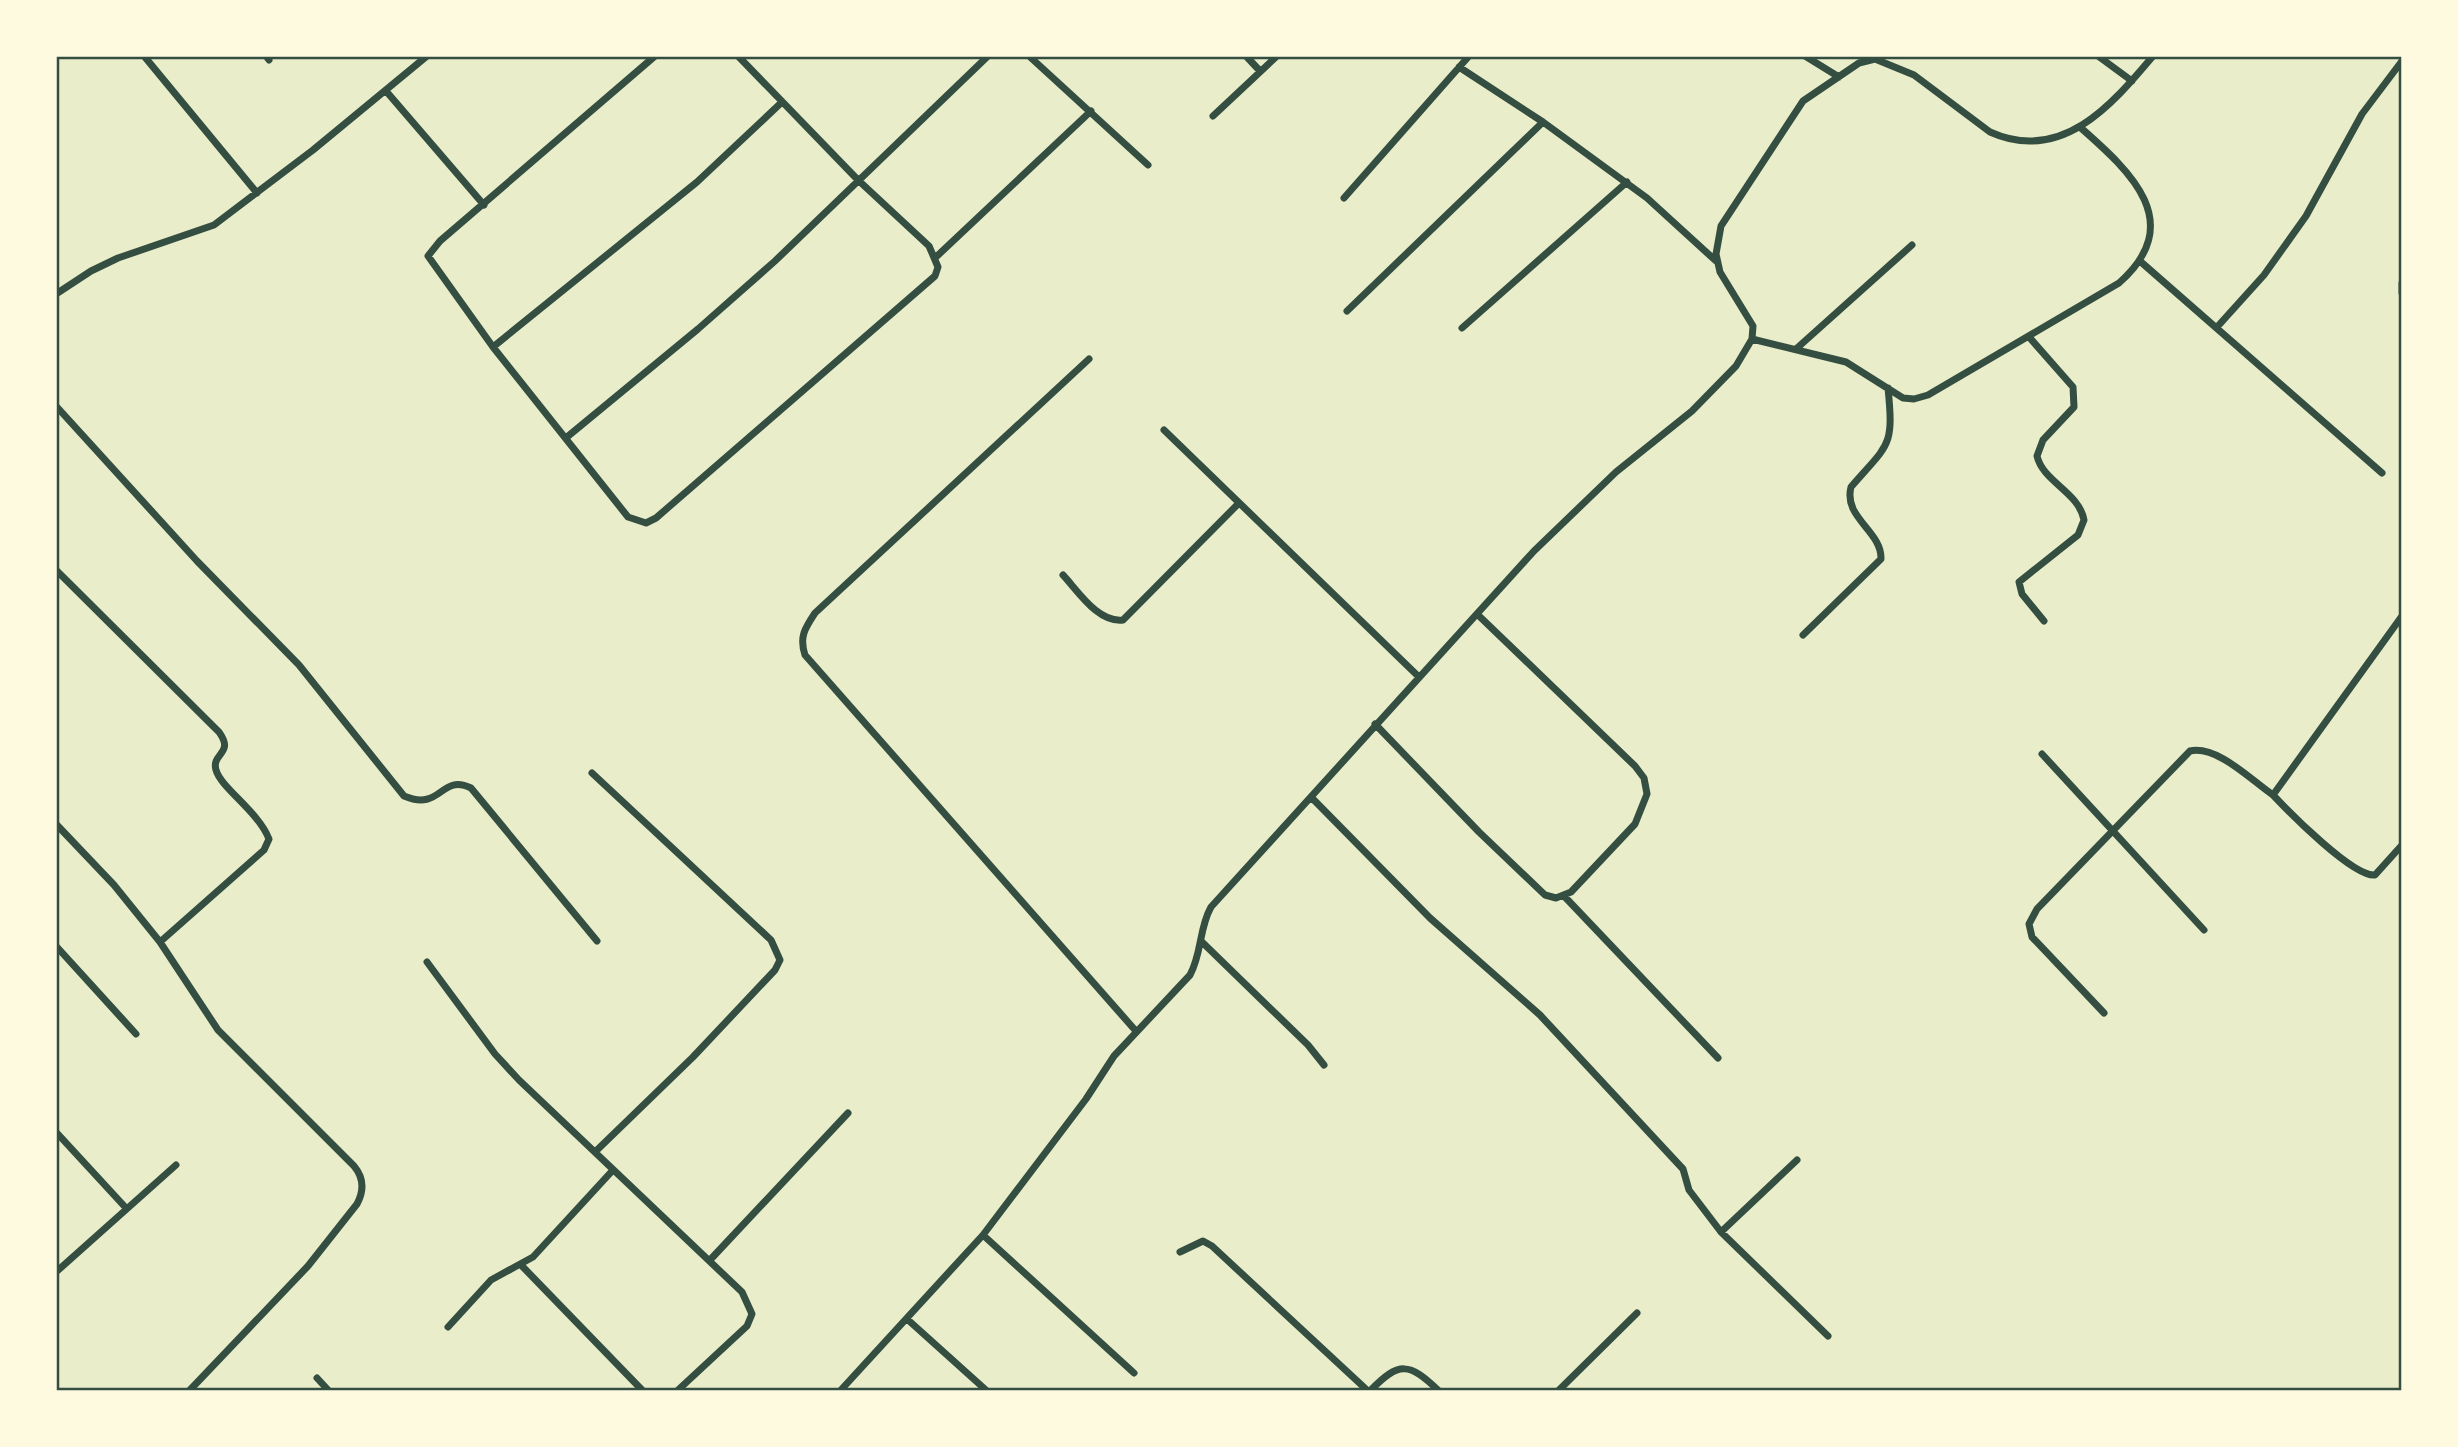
<svg xmlns="http://www.w3.org/2000/svg" width="2458" height="1447" viewBox="0 0 2458 1447" font-family="Karla,sans-serif">
	<style>
		.lines { fill: none; stroke-linecap: round; stroke-linejoin: round }
		.minor { stroke: #344e41; stroke-width: 7 }
		.neatline { fill: none; stroke: #344e41; stroke-width: 2.5 }
	</style>
	<rect width="100%" height="100%" fill="#e9edc9"/>
	<g class="lines">
		<path class="minor" d="M144 56 257 193
			M266 56 269 60
			M655 56 440 241 428 256 493 347 628 517 646 523 656 518 935 276 938 267 929 246 858 180 738 56
			M1029 56 1148 165
			M1246 56 1260 71
			M1805 56 1839 77
			M2098 56 2132 81
			M1459 67 1543 122
			M386 91 484 205
			M1213 116 1277 56
			M1344 198 1469 56
			M936 257 1091 111
			M2141 262 2382 473
			M2402 283V293
			M56 294 91 271 118 258 214 225 313 150 427 56
			M1347 311 1543 122 1647 198 1716 261
			M2218 326 2264 275 2306 216 2362 114 2402 61
			M1462 328 1627 182
			M2029 337 2073 387 2074 407 2043 440 2037 456C2043 482 2079 492 2084 520L2078 535 2019 582 2022 594 2044 621
			M1752 339 1846 362 1903 398 1914 399 1928 395 2119 283C2187 223 2131 172 2081 128
			M493 347 697 182 782 102
			M1796 349 1912 245
			M1089 359 815 613C805 628 799 637 805 655L1135 1030
			M56 406 197 561 299 665 404 796C442 812 440 773 471 788L597 941
			M1164 430 1419 677
			M567 437 698 329 775 261 988 56
			M56 570 219 732C235 754 211 753 216 770 221 788 258 811 269 839L264 850 160 942
			M1063 575C1078 591 1098 623 1123 620L1238 504
			M2402 616 2273 795C2290 813 2353 877 2375 875L2402 845
			M1803 635 1881 559C1882 531 1843 518 1851 487 1889 443 1894 448 1888 388
			M1375 724 1479 832 1545 895 1556 898 1571 892 1635 824 1647 794 1644 778 1635 766 1477 614
			M2042 754 2204 930
			M592 773 771 940 780 960 775 970 693 1057 596 1151
			M1312 798 1430 918 1540 1015 1683 1169 1689 1190 1721 1232 1828 1336
			M56 824 114 885 160 942 218 1030 354 1166C364 1178 364 1191 357 1204L308 1266 189 1391
			M1564 896 1718 1058
			M1202 942 1308 1045 1324 1065
			M56 946 136 1034
			M427 962 495 1054 519 1080 742 1292 752 1314 747 1326 677 1391
			M2104 1013 2032 937 2029 924 2037 909 2190 751C2217 745 2251 780 2273 795
			M56 1132 126 1208
			M1721 1232 1797 1160
			M983 1235 1134 1373
			M1180 1252 1203 1241 1212 1246 1368 1391
			M710 1260 848 1113
			M522 1266 643 1391
			M56 1272 176 1165
			M907 1319 987 1391
			M448 1327 491 1280 533 1257 613 1170
			M317 1378 329 1391
			M840 1391 983 1235 1086 1099 1114 1056 1190 975C1202 953 1199 928 1211 907L1534 551 1616 472 1692 411 1736 366 1752 339 1753 326 1720 272 1716 254 1721 226 1803 101 1859 63 1875 59 1914 75 1990 132C2061 164 2111 106 2153 56
			M1370 1391C1399 1361 1409 1362 1439 1391
			M1558 1391 1637 1313"/>
	</g>
	<rect width="2458" height="1447" fill="none" stroke="#fefae0" stroke-width="116"/>
	<rect x="58" y="58" width="2342" height="1331" class="neatline"/>
</svg>
